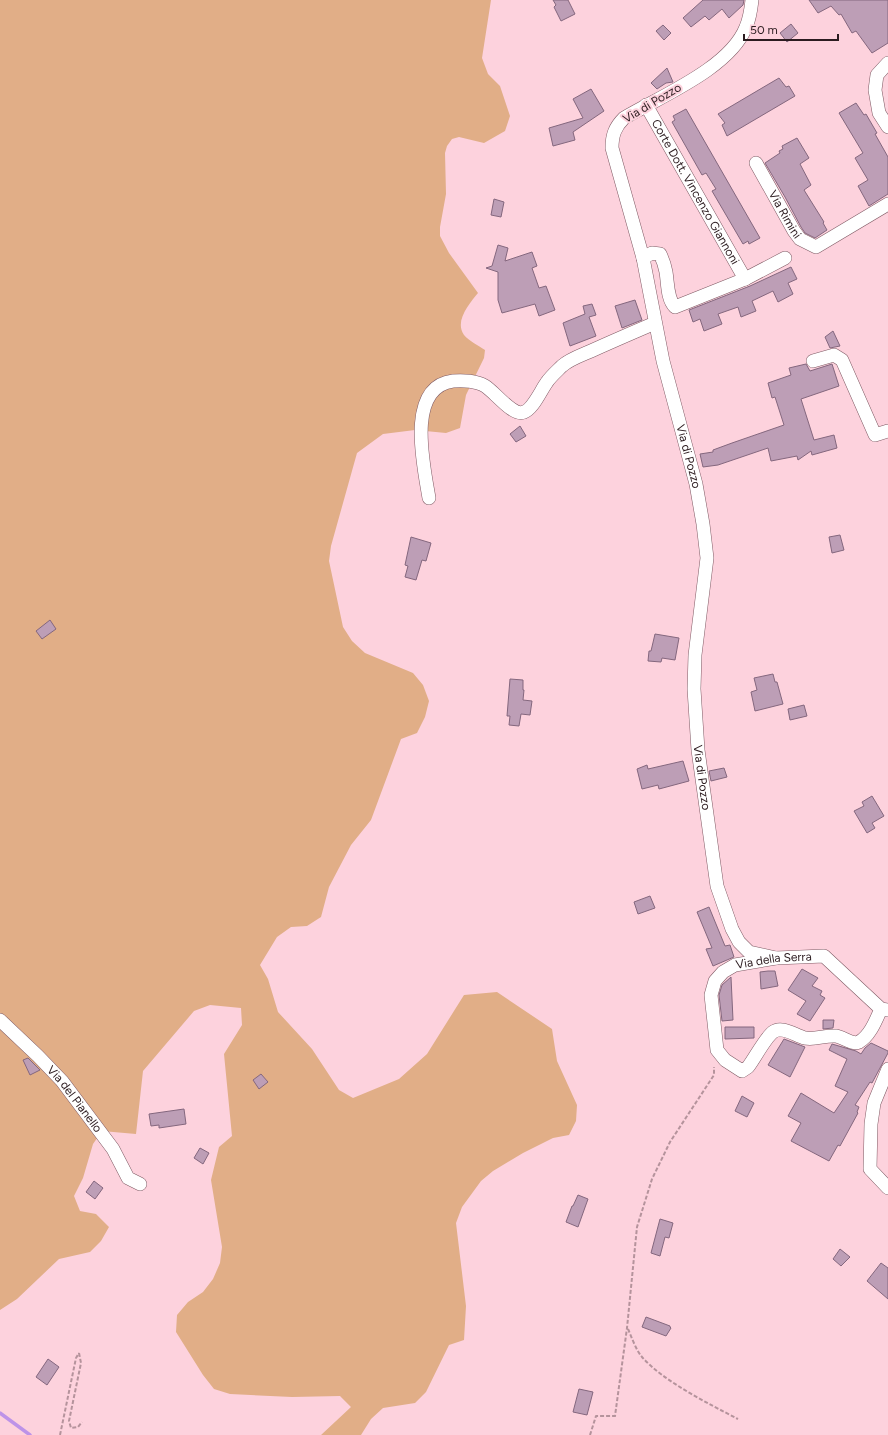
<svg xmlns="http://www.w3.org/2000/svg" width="888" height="1435" viewBox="0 0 888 1435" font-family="Figtree,sans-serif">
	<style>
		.green { fill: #e1ae87 }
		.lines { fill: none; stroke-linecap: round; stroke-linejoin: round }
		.stream { stroke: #bd93e8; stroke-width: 3.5 }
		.building { fill: #bd9eb6; stroke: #84677e }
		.minor-casing { stroke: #7f5a64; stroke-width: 14 }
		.path { stroke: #b5939c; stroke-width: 2; stroke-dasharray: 4 2; stroke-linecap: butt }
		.minor { stroke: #fff; stroke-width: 13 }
		.labels { text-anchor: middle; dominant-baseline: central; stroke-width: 4; stroke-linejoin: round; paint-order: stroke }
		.street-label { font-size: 12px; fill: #2b1b1f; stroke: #fdd2dd }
	</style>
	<rect width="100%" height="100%" fill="#fdd2dd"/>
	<path class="green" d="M0 0H491L482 58 488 74 500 86 510 116 505 131 484 143 459 137 452 139 447 146 445 153 446 194 440 227V236L449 253 478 293C470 303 454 321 464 335 469 341 479 346 485 350L484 358 466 395 460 428 446 433 415 430 383 434 357 453 331 546 329 561 343 627 352 641 365 653 413 673 423 685 429 701 425 717 417 733 401 739 371 820 351 845 329 887 321 917 307 926 291 927 277 937 260 965 268 979 278 1012 312 1049 339 1090 353 1098 399 1079 427 1054 464 995 497 992 552 1029 557 1061 577 1105 576 1121 569 1135 553 1138 523 1153 493 1171 481 1181 462 1207 456 1223 466 1306 464 1340 449 1345 426 1392 415 1403 383 1408 371 1419 361 1435H321L351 1407 340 1396 292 1397 230 1394 214 1389 203 1375 176 1332 177 1315 188 1302 203 1292 213 1279 220 1263 222 1247 211 1180 219 1147 232 1136 224 1054 242 1025 241 1008 210 1005 194 1011 143 1071 136 1134 102 1131 93 1144 83 1178 74 1196 80 1211 96 1214 109 1227 101 1241 90 1252 59 1259 17 1299 0 1310Z"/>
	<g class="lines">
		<path class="stream" d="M0 1413 30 1435"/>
	</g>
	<path class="building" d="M553 0H568L575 14 561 21 554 7 556 5Z
		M703 0H744L743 5 729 18 722 9 709 20 705 16 691 27 683 18Z
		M809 0H888V43L872 53 856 31 852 33 841 14 839 15 831 6 818 13Z
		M791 24 798 33 787 42 780 33Z
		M663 25 671 33 664 40 656 31Z
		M667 68 673 82 666 83 657 89 651 83Z
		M779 78 786 87 789 86 795 96 727 136 722 125 725 123 718 114Z
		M591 89 604 111 573 132 575 140 553 146 549 128 583 118 573 99Z
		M856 103 864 115 866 114 870 121 877 133 875 134 888 157V194L869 206 858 186 868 180 855 158 863 153 839 113Z
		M686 109 760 238 749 244 748 241 743 244 712 191 716 189 706 173 702 175 672 122 675 120 673 116Z
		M797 138 809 158 800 164 811 185 804 190 824 222 823 223 827 230 815 238 805 233 801 227 785 197 765 163 780 153 779 151 783 149 782 146Z
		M494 199 504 202 501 217 491 215Z
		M498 245 508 248 505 261 532 252 537 266 532 268 539 288 546 286 555 310 539 316 535 304 502 313 498 300V272L486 268 492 266Z
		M791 267 797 279 788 283 793 294 778 302 773 291 752 301 756 311 741 317 738 307 718 314 722 324 704 331 700 319 693 322 689 310 750 286Z
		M635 300 642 320 622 328 615 306Z
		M592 304 596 315 589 317 596 336 570 346 563 323 585 314 583 306Z
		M833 331 840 346 830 348 825 337Z
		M806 364 810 371 832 364 839 386 801 399 814 440 834 435 837 448 812 455 811 451 798 460 797 456 771 461 768 448 718 465 703 467 700 454 713 452V450L732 443 784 425 775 397 772 398 768 383 791 375 789 368Z
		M520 426 526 436 516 442 510 434Z
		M840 535 844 550 832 553 829 537Z
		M411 537 431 543 426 561 422 560 416 580 405 577 408 566 405 565Z
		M50 620 56 629 42 639 36 631Z
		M655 634 679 638 675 660 662 658 661 662 648 661 649 651H651Z
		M773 674 775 682H777L783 704 755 711 751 692 757 690 754 678Z
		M510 679 523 680V690H524L523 700 532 701 530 715 521 714 519 726 509 725 510 716H507Z
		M804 705 807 716 790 720 788 709Z
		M683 761 689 781 659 789 658 785 642 789 637 769 647 765 648 769Z
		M724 768 727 777 711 781 709 771Z
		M872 796 884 816 872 823 875 828 867 833 854 811 864 806 862 802Z
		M650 896 655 908 638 914 634 902Z
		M709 907 725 946 730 945 734 957 713 966 706 949 712 948 697 912Z
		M802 969 818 978 812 986 822 991 820 995 825 998 810 1021 797 1014 806 1001 788 990Z
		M768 971H775L778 986 761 989 760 972Z
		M731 977 733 1020 722 1021 719 995 722 985Z
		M823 1020H834L833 1028 823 1029Z
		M725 1027H754V1038L725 1039Z
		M784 1039 805 1047 790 1077 768 1065Z
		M871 1043 888 1051V1053L872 1083 870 1082 855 1105 859 1107 857 1112 858 1113 840 1146 838 1145 829 1161 791 1141 801 1123 788 1116 801 1093 834 1113 848 1092 835 1086 847 1059 829 1050 832 1044 856 1051 861 1054 865 1048Z
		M28 1058 40 1070 30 1075 23 1060Z
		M261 1074 268 1082 259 1089 253 1080Z
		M742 1096 754 1103 747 1117 735 1111Z
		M184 1109 186 1124 159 1128V1125L151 1126 149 1114Z
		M200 1148 209 1153 203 1164 194 1158Z
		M94 1181 103 1188 95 1199 86 1192Z
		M578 1195 588 1199 578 1227 566 1222 572 1206H573Z
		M660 1219 673 1223 669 1238 665 1237 660 1256 651 1253Z
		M840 1249 850 1257 841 1266 833 1259Z
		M881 1263 888 1268V1299L867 1281Z
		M646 1317 670 1326V1327L671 1328 666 1336 642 1327Z
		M48 1359 59 1367 47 1385 36 1377Z
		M579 1389 593 1392 587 1415 573 1412Z"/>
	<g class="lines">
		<defs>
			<g id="minor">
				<path id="s1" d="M752 0C751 9 750 18 746 27 730 68 661 96 624 118 615 127 612 135 612 148L643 258 663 361 696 484 703 524 707 558 695 655 694 689 698 750 717 886 732 929 739 942 749 952 776 958"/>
				<path d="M888 63 877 75 875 90 879 113 888 127"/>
				<path id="s2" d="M646 105 745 279"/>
				<path id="s3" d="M756 163 794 231 800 239 816 247 888 204"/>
				<path d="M643 258 652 253 660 254C663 260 665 266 666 272 668 284 667 299 675 307L745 279 785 258"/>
				<path d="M813 361 834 355 842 360 875 435 888 431"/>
				<path d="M429 498C424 467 405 387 453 381 463 380 477 381 485 386 495 392 513 417 524 412 533 409 541 390 547 382 551 376 557 371 562 366 570 359 582 355 591 351 613 341 634 332 655 323"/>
				<path id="s4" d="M881 1009C876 1020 870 1036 859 1042 852 1045 843 1037 836 1036 825 1035 816 1040 805 1038 796 1036 782 1025 773 1032 765 1038 755 1058 748 1067L742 1071 725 1060 717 1050 711 995 715 981 723 972 735 965 776 958 824 956 881 1009 888 1010"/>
				<path id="s5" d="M0 1020 38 1056 62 1081 113 1149 128 1178 140 1184"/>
				<path d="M888 1069 874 1103 871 1124 870 1169 888 1188"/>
			</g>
		</defs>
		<use href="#minor" class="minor-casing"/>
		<path class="path" d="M628 1329C632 1338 636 1350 642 1357 663 1381 709 1404 738 1419
			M79 1353 81 1363 69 1421 71 1428 78 1427 82 1422
			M60 1435 76 1358 79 1353
			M590 1435 596 1416H615L627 1328 637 1227 652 1179 670 1142 714 1075V1067"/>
		<use href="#minor" class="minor"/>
	</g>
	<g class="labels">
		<g class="street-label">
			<text transform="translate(652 103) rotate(-31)">Via di Pozzo</text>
			<text stroke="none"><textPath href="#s2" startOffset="100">Corte Dott. Vincenzo Giannoni</textPath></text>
			<text stroke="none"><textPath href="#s3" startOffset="59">Via Rimini</textPath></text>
			<text stroke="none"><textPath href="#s1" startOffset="534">Via di Pozzo</textPath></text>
			<text stroke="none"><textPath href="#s1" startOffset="858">Via di Pozzo</textPath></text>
			<text stroke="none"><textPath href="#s4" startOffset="348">Via della Serra</textPath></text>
			<text stroke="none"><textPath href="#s5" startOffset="109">Via del Pianello</textPath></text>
		</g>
	</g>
	<path d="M744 34v6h94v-6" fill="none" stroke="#2b1b1f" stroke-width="2"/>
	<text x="750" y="34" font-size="12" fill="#2b1b1f" stroke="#fdd2dd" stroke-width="3" paint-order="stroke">50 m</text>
</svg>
